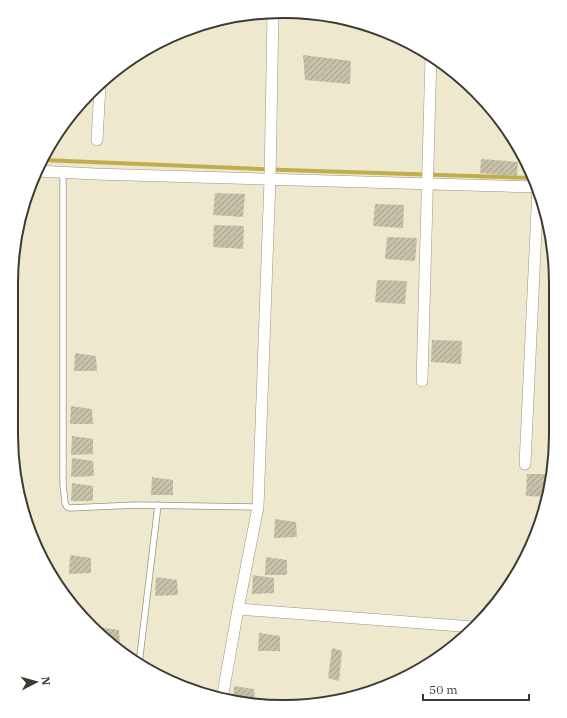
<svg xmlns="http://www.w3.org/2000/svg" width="567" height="718" viewBox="0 0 567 718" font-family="'IBM Plex Serif',serif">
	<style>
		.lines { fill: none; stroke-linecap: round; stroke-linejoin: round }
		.stream { stroke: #c2ad4d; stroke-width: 4 }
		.building { fill: url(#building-hatch) }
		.lane-casing { stroke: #9a957d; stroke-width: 7 }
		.street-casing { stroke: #9a957d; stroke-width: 12 }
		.lane { stroke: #fff; stroke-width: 5.5 }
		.street { stroke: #fff; stroke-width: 11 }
		.rim { fill: none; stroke: #3d3b31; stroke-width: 2 }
	</style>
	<defs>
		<pattern id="building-hatch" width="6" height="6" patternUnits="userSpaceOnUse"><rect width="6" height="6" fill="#c6c1a8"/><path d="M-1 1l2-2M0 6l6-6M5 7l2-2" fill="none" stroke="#a29e89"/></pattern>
	</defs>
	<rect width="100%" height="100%" fill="#eee8cf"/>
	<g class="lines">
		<path class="stream" d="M42 160 285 170 534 178"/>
	</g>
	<path class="building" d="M303 55 351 61 350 84 305 80Z
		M489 105 495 112H489Z
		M481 159 518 162 517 176 480 173Z
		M215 193 245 194 243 217 213 215Z
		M375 204 404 205 403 228 373 226Z
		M214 225 244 226 243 249 213 247Z
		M387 237 417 238 415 261 385 259Z
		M377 280 407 281 405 304 375 302Z
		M432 340 462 341 461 364 431 362Z
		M75 353 96 356 97 371H74Z
		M71 406 92 409 93 424H70Z
		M72 436 93 439V454L71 455Z
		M72 458 93 461 94 476 71 477Z
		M527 474H551V487L548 497 526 496Z
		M152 477 173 480V495H151Z
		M72 483 93 486V501H71Z
		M275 519 296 522 297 537 274 538Z
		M70 555 91 558V573L69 574Z
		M266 557 287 560V575H265Z
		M253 575 274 578V593L252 594Z
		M156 577 177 580 178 595 155 596Z
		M98 627 119 630 120 645 115 646 98 633Z
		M259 633 280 636V651H258Z
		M332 648 342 651 339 681 328 678Z
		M234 686 254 689 255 703 233 700Z"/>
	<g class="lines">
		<defs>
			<path id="lane" d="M63 172V484L65 503 67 507 70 508 136 505 258 507
				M139 664 158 505"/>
			<path id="street" d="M97 140 100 86
				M37 171 95 174 537 187
				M422 381 431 56
				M525 464 538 187
				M238 609 474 627
				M222 699 238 609 258 507 270 179 273 13"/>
		</defs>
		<use href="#lane" class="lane-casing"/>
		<use href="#street" class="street-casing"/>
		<use href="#lane" class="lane"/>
		<use href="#street" class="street"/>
	</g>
	<path d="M0 0H567V718H0ZM283 18H284A265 265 0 0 1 549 283V435A265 265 0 0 1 284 700H283A265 265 0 0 1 18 435V283A265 265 0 0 1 283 18Z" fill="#fff" fill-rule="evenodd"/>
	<path class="rim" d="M283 18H284A265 265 0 0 1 549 283V435A265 265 0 0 1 284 700H283A265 265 0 0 1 18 435V283A265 265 0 0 1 283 18Z"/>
	<g transform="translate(36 682) rotate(84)" stroke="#ffffff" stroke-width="3" paint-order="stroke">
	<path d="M0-3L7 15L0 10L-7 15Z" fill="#3d3b31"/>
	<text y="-6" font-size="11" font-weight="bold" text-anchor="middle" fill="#3d3b31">N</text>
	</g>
	<path d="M423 694v6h106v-6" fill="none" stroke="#3d3b31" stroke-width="2"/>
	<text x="429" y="694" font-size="12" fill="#3d3b31" stroke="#ffffff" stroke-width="3" paint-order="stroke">50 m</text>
</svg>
